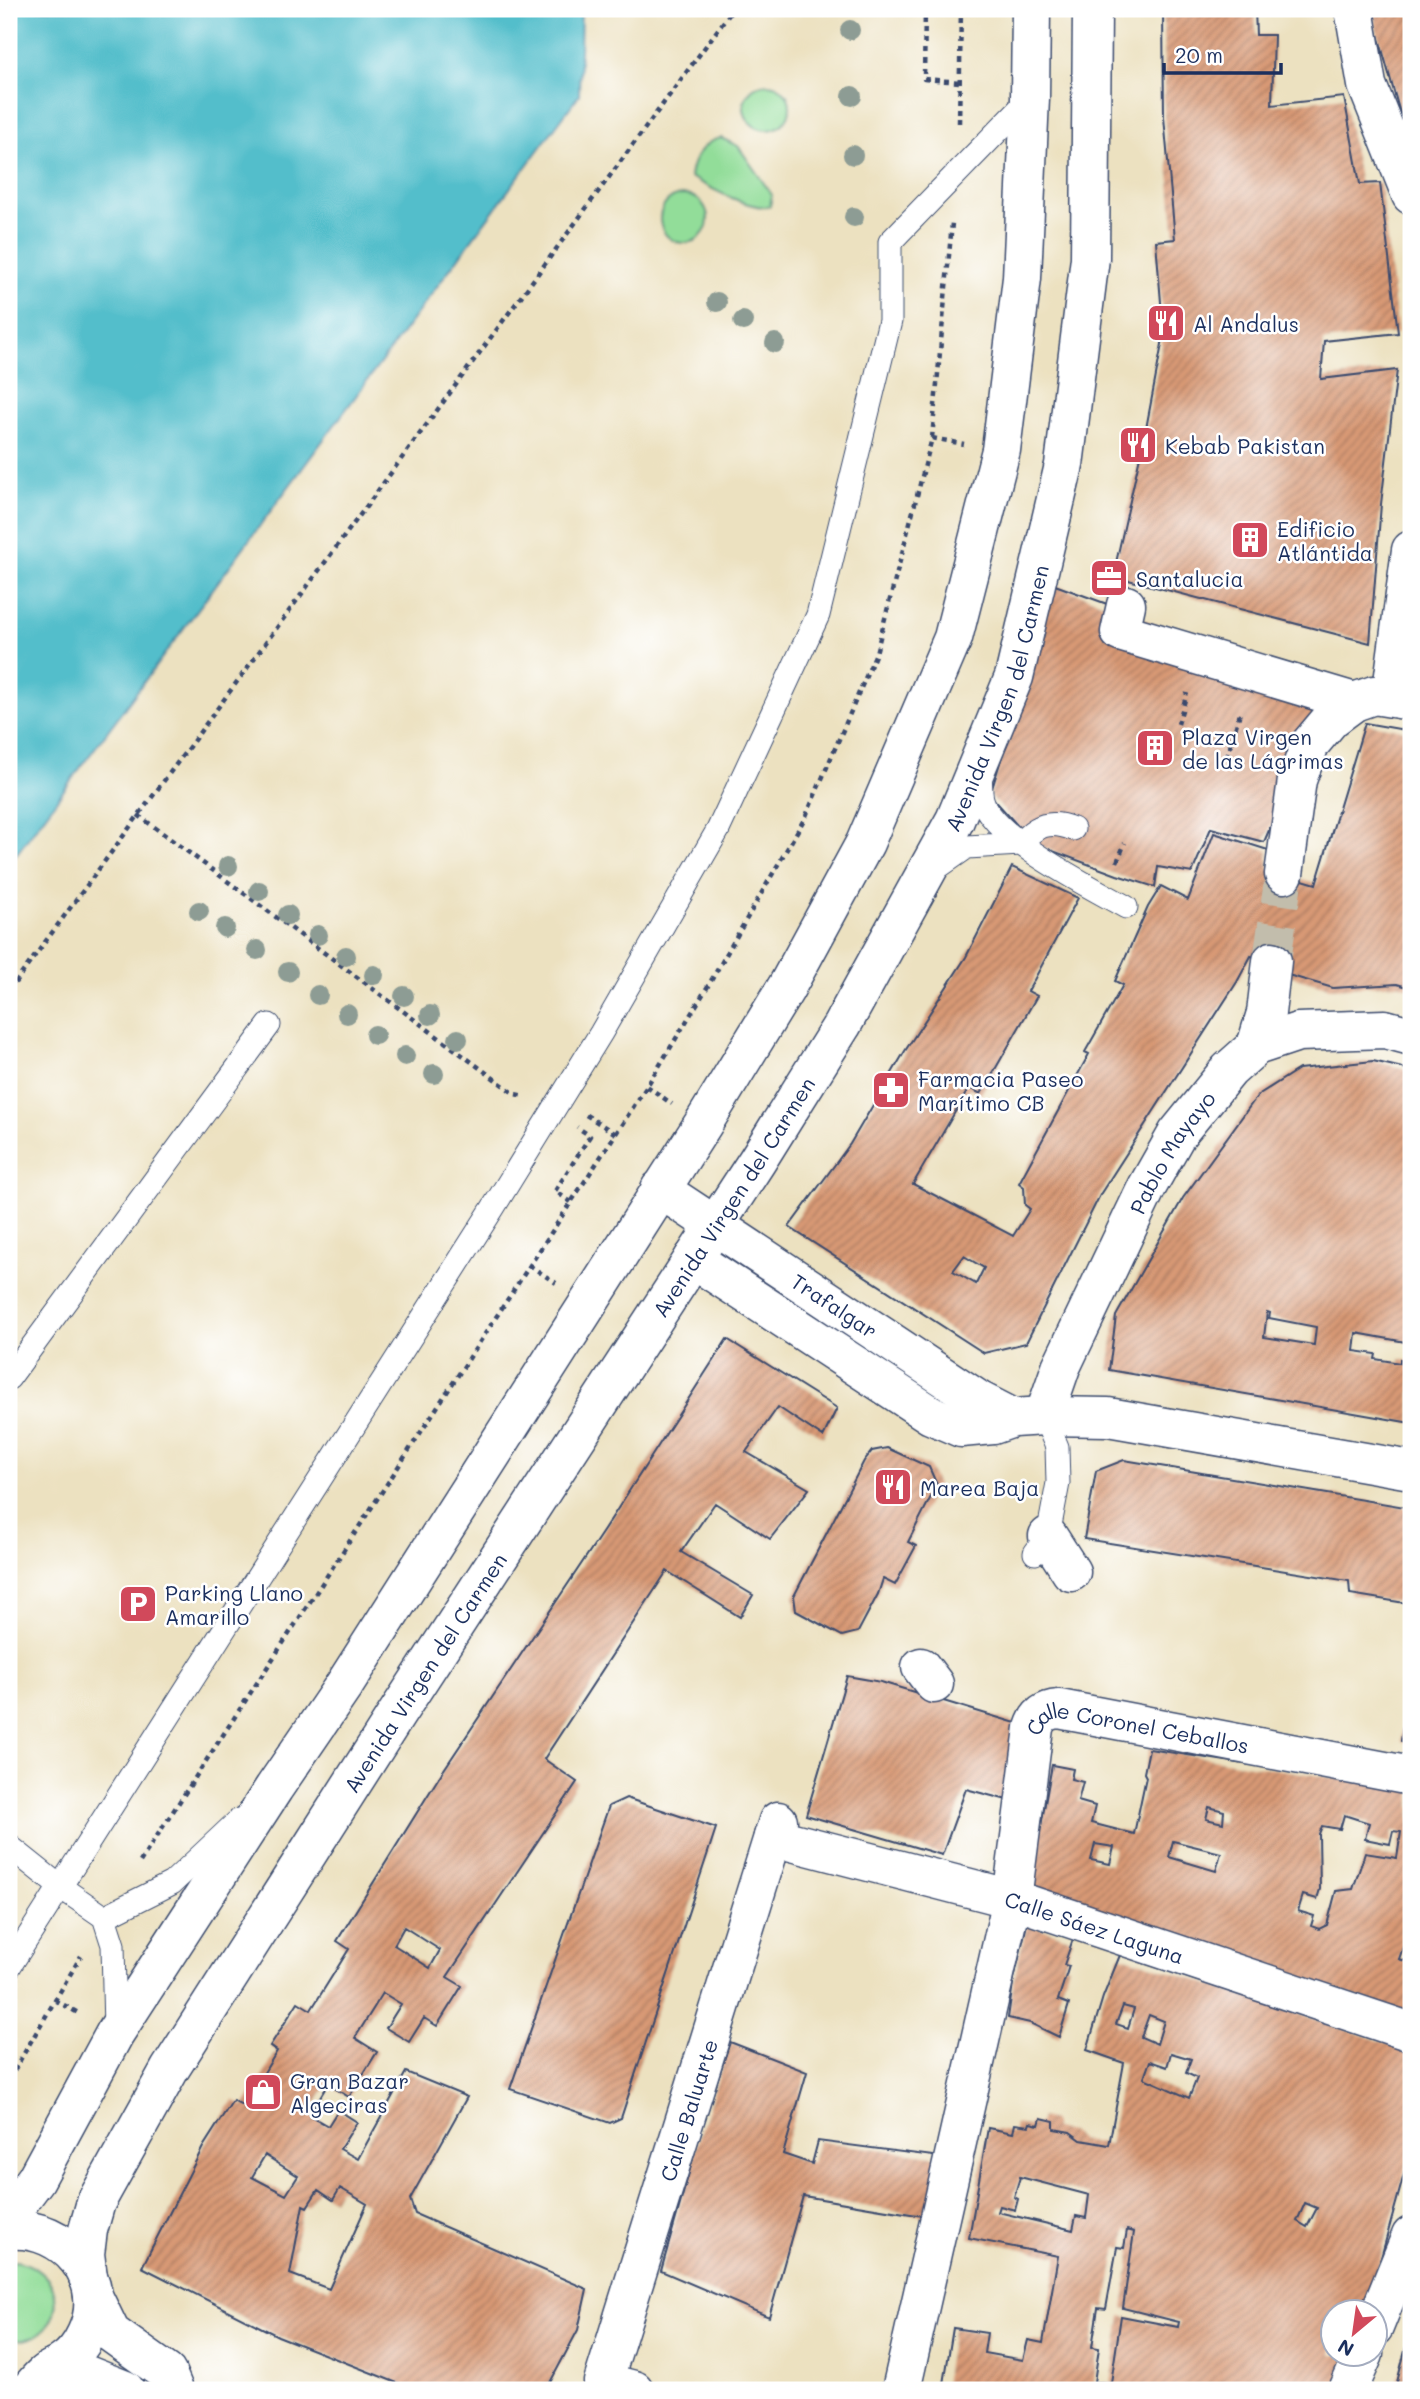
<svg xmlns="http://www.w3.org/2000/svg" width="1420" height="2399" viewBox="0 0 1420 2399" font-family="Mali,sans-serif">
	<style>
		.green { fill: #92dd99; stroke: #56867c; stroke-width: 2 }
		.water { fill: #52becb; stroke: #367694; stroke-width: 2 }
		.building { fill: url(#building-hatch); fill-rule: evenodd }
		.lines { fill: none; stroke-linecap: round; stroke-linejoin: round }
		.street-tunnel { stroke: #c2bdac; stroke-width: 38; stroke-dasharray: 38 19; stroke-linecap: butt }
		.lane-casing { stroke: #3a4a6d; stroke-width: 25 }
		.street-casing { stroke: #3a4a6d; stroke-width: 41 }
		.highway-casing { stroke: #3a4a6d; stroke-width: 41 }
		.path { stroke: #3a4a6d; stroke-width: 4.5; stroke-dasharray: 5 5; stroke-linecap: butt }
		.lane { stroke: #fff; stroke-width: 23 }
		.street { stroke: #fff; stroke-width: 38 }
		.highway { stroke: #fff; stroke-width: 38 }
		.tree { fill: #8d9c94 }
		.labels { text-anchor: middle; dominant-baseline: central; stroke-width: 5; stroke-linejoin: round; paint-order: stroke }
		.poi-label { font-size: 21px; fill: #1b2f5e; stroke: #fff; text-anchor: start }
		.street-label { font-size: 21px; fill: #1b2f5e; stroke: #fff }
	</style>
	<defs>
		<pattern id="building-hatch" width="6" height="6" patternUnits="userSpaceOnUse" patternTransform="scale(1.75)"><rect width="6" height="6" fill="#d89975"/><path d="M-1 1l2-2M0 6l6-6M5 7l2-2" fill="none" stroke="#ae7d63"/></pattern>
	</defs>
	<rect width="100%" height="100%" fill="#fff"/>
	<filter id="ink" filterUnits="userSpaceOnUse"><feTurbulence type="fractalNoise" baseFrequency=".0143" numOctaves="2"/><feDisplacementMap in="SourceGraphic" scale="14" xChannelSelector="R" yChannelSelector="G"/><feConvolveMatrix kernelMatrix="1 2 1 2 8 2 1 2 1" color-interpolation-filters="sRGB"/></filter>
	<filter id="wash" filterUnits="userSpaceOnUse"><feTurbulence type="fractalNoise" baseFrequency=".00686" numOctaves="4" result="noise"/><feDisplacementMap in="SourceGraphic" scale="28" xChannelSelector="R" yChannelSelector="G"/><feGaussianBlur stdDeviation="1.57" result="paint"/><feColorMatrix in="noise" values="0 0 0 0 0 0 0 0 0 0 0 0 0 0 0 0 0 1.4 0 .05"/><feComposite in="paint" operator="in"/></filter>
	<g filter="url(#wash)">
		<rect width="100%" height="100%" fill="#ece1c0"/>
		<path class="green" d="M744 107a23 23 0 1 1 46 0a23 23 0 1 1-46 0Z
			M721 138 738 146 772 195 770 206C751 211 708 187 690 177 692 159 703 141 721 138Z
			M660 219a24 24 0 1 1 48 0a24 24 0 1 1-48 0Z
			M16 2261C76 2273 63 2347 9 2340V2262Z"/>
		<path class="water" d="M9 9H581L579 95 9 864Z"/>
		<g id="blocks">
			<path class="building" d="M1163 9H1255L1256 35H1274L1272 105 1344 97 1360 184 1380 183 1398 333 1324 341 1321 379 1397 370 1381 504 1370 643 1113 576 1145 434 1162 344 1161 327H1163L1156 241 1175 239 1164 117Z
				M1373 9H1411V128L1405 131 1375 24Z
				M1055 585 1118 608 1324 700 1264 842 1211 828 1192 873 1158 867 1155 887 1117 875 1034 844 990 795Z
				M1365 723 1411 731V988L1397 984 1333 988 1288 975 1290 968 1251 956 1237 982 1101 1193 1026 1343 984 1353 789 1227 850 1144 905 1051 966 957 1012 867 1078 898 1028 991 1037 996 981 1094 969 1088 913 1184 1013 1236 1030 1209 1025 1205 1024 1187 1019 1183 1089 1054 1085 1052 1123 985 1115 981 1148 907 1161 886 1188 900 1214 833 1268 850 1269 870 1316 884ZM964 1256 984 1268 976 1284 953 1271Z
				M1373 1061 1411 1070V1343L1356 1333 1354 1351 1376 1354 1375 1359 1400 1363V1359L1411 1361V1423L1109 1370 1116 1316 1183 1198 1258 1095 1299 1069ZM1267 1312 1270 1313 1269 1318 1316 1327 1314 1345 1264 1337Z
				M727 1339 837 1408 823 1437 778 1407 746 1452 809 1489 770 1539 715 1503 681 1552 753 1595 740 1617 667 1571 544 1759 577 1782 447 1977 462 1986 437 2026 424 2018 409 2042 386 2028 401 2004 383 1993 355 2038 377 2052 349 2097 328 2084 309 2115 328 2126 338 2110 357 2122 340 2149 358 2159 406 2072 467 2097 410 2199 415 2214 587 2289 578 2330 546 2390H415L278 2336 142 2267 203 2147 233 2100 244 2106 277 2051 270 2046 298 2002 311 2010 349 1949 337 1941 441 1774 604 1530ZM404 1927 440 1950 430 1968 394 1945ZM265 2155 298 2176 286 2195 252 2177ZM340 2188 367 2204 329 2289 290 2274 303 2205 307 2207 318 2190 333 2200Z
				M887 1448 929 1467 937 1485 908 1542 916 1546 895 1585 883 1579 878 1594 858 1632 842 1636 796 1611 794 1596 864 1461 872 1451Z
				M1124 1460 1411 1508V1604L1350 1594 1349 1581 1084 1539 1096 1471Z
				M847 1676 881 1682 1019 1724 1007 1800 966 1789 942 1855 806 1815Z
				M1408 1688H1411V1743L1401 1741Z
				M1149 1749 1411 1790V1940L1406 1939 1399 1959 1411 1963V2015L1030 1887 1052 1765 1073 1769 1071 1779 1083 1782 1078 1801 1095 1806 1091 1823 1134 1834 1146 1777 1144 1773ZM1209 1807 1224 1811 1223 1823 1206 1819ZM1344 1815 1369 1823 1365 1839 1390 1844 1393 1831 1401 1832 1397 1858 1365 1853 1353 1889 1336 1891 1327 1925 1319 1929 1311 1926 1314 1916 1298 1911 1303 1895 1317 1899 1320 1889 1319 1834 1322 1826 1340 1829ZM1173 1841 1221 1853 1216 1871 1169 1857ZM1095 1844 1114 1847 1110 1864 1091 1860Z
				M626 1798 716 1828 621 2118 610 2123 510 2089 609 1806Z
				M1027 1924 1073 1939 1064 1965 1069 1966 1058 2000 1069 2004 1059 2037 1030 2023 1008 2018 1013 1983Z
				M1120 1955 1411 2051V2149L1379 2265 1369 2312H1332V2354H1350L1334 2390H943L953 2328 987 2333 984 2353 1023 2360 1028 2340 1043 2343 1058 2256 969 2238 988 2128 1013 2133 1015 2124 1029 2126 1030 2123 1039 2125 1041 2118 1054 2121V2129L1070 2132 1081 2140 1109 2145 1124 2063 1087 2050 1103 1997ZM1123 2006 1134 2009 1128 2028 1116 2024ZM1149 2015 1164 2021 1157 2044 1141 2037ZM1171 2053 1191 2059 1186 2073 1197 2078 1189 2098 1144 2078 1150 2061 1167 2067ZM1020 2177 1089 2195 1086 2218 1076 2216 1073 2230 998 2212 1000 2206 1015 2210 1018 2199 1014 2197ZM1305 2203 1317 2208 1307 2227 1297 2221ZM1127 2230 1134 2232 1123 2308 1179 2322 1178 2327 1121 2316 1111 2383 1094 2382 1099 2348 1092 2347 1098 2308 1106 2309 1117 2247 1124 2248Z
				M730 2042 807 2072 783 2154 812 2164 818 2141 941 2157 929 2217 803 2196 769 2317 661 2271 702 2127Z
				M1410 2330 1411 2390H1395L1408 2339Z"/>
		</g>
	</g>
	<g filter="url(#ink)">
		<use href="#blocks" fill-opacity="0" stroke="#3a4a6d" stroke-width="2"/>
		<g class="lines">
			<path class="street-tunnel" d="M1272 961 1284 874"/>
			<defs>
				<path id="lane" d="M980 772C981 781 980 791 982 799 992 838 1091 887 1126 907
					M1021 844C1035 824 1051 820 1073 829
					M934 870 967 847 1021 844
					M9 1378 269 1025
					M1035 1553 1048 1536 1058 1483 1057 1447 1044 1416
					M9 1846 59 1886 104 1917
					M9 1967 493 1208 601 1033 718 830 818 615 890 321V242L1030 98
					M115 2030 113 1945 104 1917 172 1883 238 1821"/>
				<g id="street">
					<path d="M1354 9 1367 85 1411 195"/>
					<path d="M1126 605 1120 632 1354 702"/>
					<path d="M1391 697 1411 550"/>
					<path d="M1284 874 1297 780 1310 744 1331 719 1354 702 1374 695 1411 701"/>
					<path d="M1256 1046 1266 1013 1272 961"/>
					<path id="s1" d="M660 1189 980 1401 1013 1418"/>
					<path d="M693 1259 931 1415 961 1428 993 1425 1013 1418 1044 1416 1108 1417 1411 1470"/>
					<path id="s2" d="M1044 1416 1061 1367 1147 1187 1177 1134 1229 1070 1256 1046 1298 1032 1385 1029 1411 1036"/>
					<path d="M1048 1536 1071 1572"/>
					<path d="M921 1667 934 1684"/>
					<path id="s3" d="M773 1837 1012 1899 1411 2032"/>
					<path d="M93 2296 111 2333 167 2373 174 2390"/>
					<path d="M1374 2327 1411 2236"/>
					<path d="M52 2369 82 2373 125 2390"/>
					<path id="s4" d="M634 2390 603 2382 778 1821"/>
					<path id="s5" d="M901 2390 1012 1899 1034 1728C1038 1715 1046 1710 1059 1709L1411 1776"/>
					<path d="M1348 2390 1364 2354"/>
				</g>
				<g id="highway">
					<path d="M9 2215 36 2179 115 2033 274 1788 345 1684 703 1124 786 988 865 843 953 638 1001 450 1022 278 1030 98 1031 9"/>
					<path d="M9 2230C65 2225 112 2280 86 2334 81 2345 72 2357 62 2363 57 2368 49 2369 44 2374 38 2379 34 2385 29 2390"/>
					<path id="s6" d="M88 2277 85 2254 88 2230 96 2202 170 2069 396 1715 757 1161 842 1025 955 820 1014 677 1064 465 1090 258 1092 9"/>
				</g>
			</defs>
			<use href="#lane" class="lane-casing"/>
			<use href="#street" class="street-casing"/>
			<use href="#highway" class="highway-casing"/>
			<path class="path" d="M925 9 924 79 960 82
				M959 123 961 9
				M932 438 964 444
				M1178 724 1187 693
				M1227 757 1241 709
				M138 815 515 1094 525 1096
				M1117 862 1125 843
				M9 991 733 9
				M647 1086 672 1104
				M586 1115 616 1134
				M571 1202 555 1191 590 1136 577 1127
				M529 1265 556 1283
				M140 1862 647 1086 708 986 806 816 876 653 932 438 952 223
				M55 2000 80 2014
				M9 2079 81 1956
				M267 2390 270 2385 286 2390"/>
			<use href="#lane" class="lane"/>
			<use href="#street" class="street"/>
			<use href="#highway" class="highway"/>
		</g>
		<g class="tree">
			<circle cx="850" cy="30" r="10"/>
			<circle cx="852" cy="96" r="10"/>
			<circle cx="853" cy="155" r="10"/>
			<circle cx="854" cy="217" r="10"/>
			<circle cx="717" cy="302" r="10"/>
			<circle cx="743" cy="321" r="10"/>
			<circle cx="775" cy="343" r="10"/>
			<circle cx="228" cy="866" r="10"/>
			<circle cx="259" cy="891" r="10"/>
			<circle cx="199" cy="911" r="10"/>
			<circle cx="288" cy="915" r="10"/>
			<circle cx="225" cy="928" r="10"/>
			<circle cx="318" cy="935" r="10"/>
			<circle cx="257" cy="950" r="10"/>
			<circle cx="346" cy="956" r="10"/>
			<circle cx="288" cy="972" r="10"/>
			<circle cx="374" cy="975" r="10"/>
			<circle cx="318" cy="995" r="10"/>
			<circle cx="404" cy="996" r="10"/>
			<circle cx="347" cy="1014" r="10"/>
			<circle cx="430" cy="1015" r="10"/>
			<circle cx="375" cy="1035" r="10"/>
			<circle cx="458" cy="1039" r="10"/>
			<circle cx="405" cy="1056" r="10"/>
			<circle cx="434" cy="1074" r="10"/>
		</g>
	</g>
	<defs>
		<symbol id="restaurant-square" viewBox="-11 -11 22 22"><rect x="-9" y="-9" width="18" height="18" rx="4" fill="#d1495b" stroke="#fff"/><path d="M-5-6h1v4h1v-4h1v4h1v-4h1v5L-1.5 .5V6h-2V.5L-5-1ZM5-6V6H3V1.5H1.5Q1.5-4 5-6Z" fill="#fff"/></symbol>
		<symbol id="building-square" viewBox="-11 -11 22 22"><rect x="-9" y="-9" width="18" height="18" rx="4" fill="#d1495b" stroke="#fff"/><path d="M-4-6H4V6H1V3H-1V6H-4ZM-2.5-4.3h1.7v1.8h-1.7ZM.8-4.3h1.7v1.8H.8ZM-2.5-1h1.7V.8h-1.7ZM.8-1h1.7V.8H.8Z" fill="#fff"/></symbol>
		<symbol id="office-square" viewBox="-11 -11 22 22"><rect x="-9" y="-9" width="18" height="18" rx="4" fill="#d1495b" stroke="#fff"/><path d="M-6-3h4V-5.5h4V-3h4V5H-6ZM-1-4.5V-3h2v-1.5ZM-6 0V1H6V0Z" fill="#fff"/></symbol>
		<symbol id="pharmacy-square" viewBox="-11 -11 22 22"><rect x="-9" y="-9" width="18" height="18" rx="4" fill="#d1495b" stroke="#fff"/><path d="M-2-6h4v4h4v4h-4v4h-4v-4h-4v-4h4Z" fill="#fff"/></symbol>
		<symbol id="parking-square" viewBox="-11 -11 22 22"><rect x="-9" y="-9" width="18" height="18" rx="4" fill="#d1495b" stroke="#fff"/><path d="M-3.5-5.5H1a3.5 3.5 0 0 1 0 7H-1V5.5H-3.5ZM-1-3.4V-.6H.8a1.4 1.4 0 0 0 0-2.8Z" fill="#fff"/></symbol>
		<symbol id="shop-square" viewBox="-11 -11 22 22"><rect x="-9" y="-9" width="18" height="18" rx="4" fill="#d1495b" stroke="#fff"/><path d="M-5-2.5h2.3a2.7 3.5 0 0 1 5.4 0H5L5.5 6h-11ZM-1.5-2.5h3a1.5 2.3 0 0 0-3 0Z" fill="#fff"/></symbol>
	</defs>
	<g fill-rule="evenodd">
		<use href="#restaurant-square" x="1144" y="301" width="44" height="44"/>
		<use href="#restaurant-square" x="1116" y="423" width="44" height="44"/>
		<use href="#building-square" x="1228" y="518" width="44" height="44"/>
		<use href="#office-square" x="1087" y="556" width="44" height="44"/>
		<use href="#building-square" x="1133" y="726" width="44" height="44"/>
		<use href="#pharmacy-square" x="869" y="1068" width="44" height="44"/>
		<use href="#restaurant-square" x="871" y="1465" width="44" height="44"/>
		<use href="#parking-square" x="116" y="1582" width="44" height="44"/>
		<use href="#shop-square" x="241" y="2070" width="44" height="44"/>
	</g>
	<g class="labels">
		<g class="poi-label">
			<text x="1193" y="323">Al Andalus</text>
			<text x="1165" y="445">Kebab Pakistan</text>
			<text x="1277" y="528">Edificio<tspan x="1277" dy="24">Atlántida</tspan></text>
			<text x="1136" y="578">Santalucia</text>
			<text x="1182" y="736">Plaza Virgen<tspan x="1182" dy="24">de las Lágrimas</tspan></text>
			<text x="918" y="1078">Farmacia Paseo<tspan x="918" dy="24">Marítimo CB</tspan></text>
			<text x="920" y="1487">Marea Baja</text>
			<text x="165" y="1592">Parking Llano<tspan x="165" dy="24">Amarillo</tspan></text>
			<text x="290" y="2080">Gran Bazar<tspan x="290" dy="24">Algeciras</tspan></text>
		</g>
		<g class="street-label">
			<text stroke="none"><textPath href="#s6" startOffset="1834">Avenida Virgen del Carmen</textPath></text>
			<text stroke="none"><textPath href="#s2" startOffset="294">Pablo Mayayo</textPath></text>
			<text stroke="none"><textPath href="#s6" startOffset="1267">Avenida Virgen del Carmen</textPath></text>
			<text stroke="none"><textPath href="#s1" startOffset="210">Trafalgar</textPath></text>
			<text stroke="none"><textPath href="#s6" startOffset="700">Avenida Virgen del Carmen</textPath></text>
			<text stroke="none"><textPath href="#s5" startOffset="786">Calle Coronel Ceballos</textPath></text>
			<text stroke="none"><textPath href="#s3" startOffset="334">Calle Sáez Laguna</textPath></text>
			<text stroke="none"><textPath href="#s4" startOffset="317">Calle Baluarte</textPath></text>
		</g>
	</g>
	<rect width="1420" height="2399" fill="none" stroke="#fff" stroke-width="35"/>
	<g transform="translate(1354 2333) rotate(209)"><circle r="33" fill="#ffffff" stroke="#a4acbf" stroke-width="2"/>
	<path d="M0-5L12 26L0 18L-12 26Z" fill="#d1495b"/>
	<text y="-10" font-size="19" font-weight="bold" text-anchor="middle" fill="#1b2f5e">N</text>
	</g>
	<path d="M1164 63v10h117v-10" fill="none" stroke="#1b2f5e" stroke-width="3.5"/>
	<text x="1175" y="63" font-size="21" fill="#1b2f5e" stroke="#ffffff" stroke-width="5" paint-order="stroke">20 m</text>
</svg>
